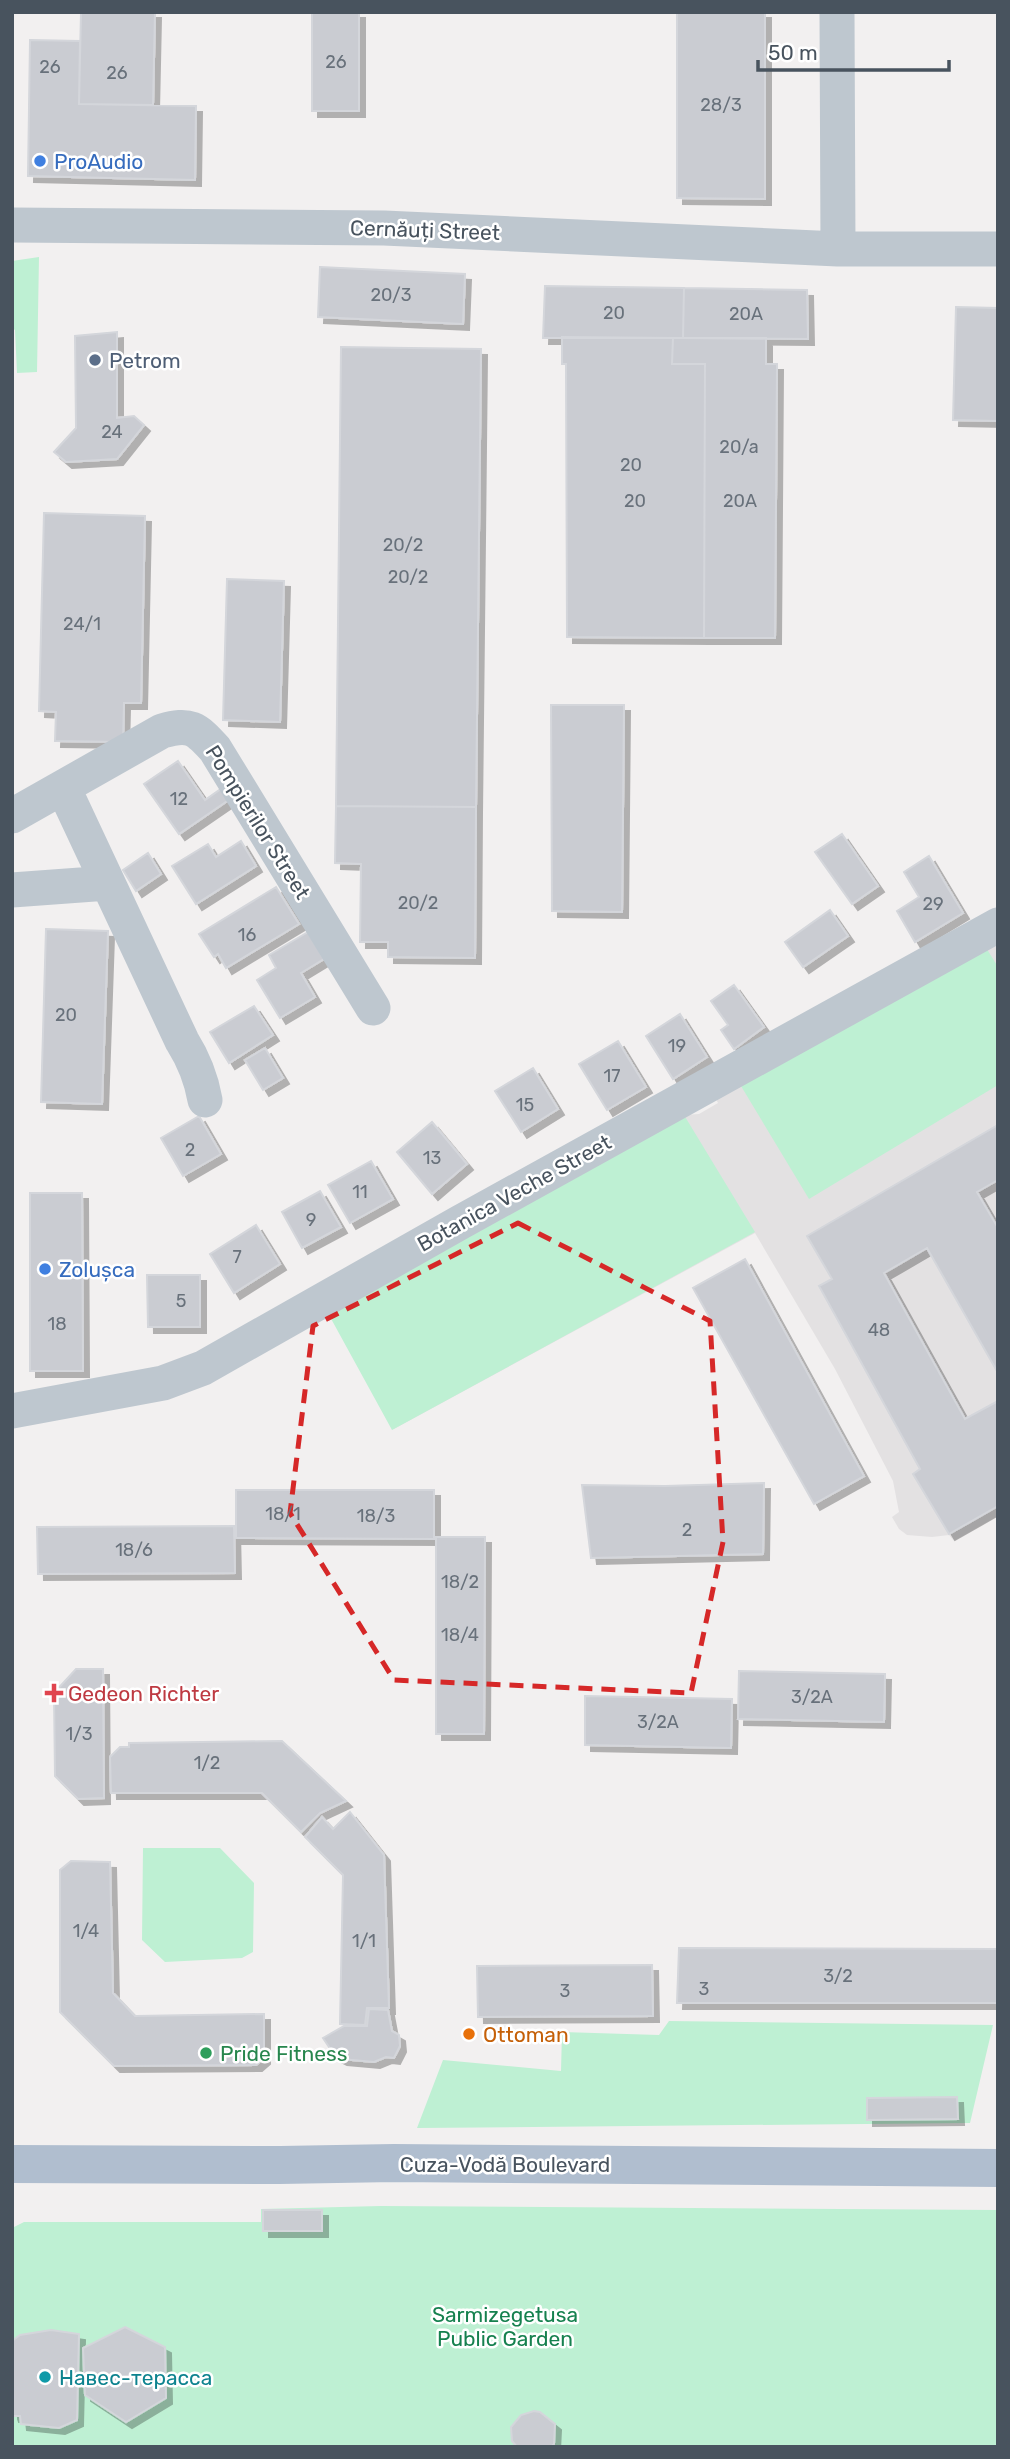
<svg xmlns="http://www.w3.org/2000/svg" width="1010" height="2459" viewBox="0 0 1010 2459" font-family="Rubik,sans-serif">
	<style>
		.education { fill: #e3e1e2 }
		.green { fill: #bef0d3 }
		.building { fill: #caccd2; stroke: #d4d6db; stroke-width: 2; filter: url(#shadow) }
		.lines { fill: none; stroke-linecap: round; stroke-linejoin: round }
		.minor { stroke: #bec7cf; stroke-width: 35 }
		.major { stroke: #b0becf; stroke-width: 38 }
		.marked { fill: none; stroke: #d62828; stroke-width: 5; stroke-dasharray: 14 9; stroke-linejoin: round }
		.shop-dot { fill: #3f7fe0; stroke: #fff; stroke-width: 2.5 }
		.service-dot { fill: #5c6f8a; stroke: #fff; stroke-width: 2.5 }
		.health-dot { fill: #e0444e; stroke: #fff; stroke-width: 2.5 }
		.food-dot { fill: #e8710a; stroke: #fff; stroke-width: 2.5 }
		.leisure-dot { fill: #2e9e5b; stroke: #fff; stroke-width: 2.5 }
		.culture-dot { fill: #0f9aa8; stroke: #fff; stroke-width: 2.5 }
		.labels { text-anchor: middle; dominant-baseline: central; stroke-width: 5; stroke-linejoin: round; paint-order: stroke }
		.number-label { font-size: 18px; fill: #68717b }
		.shop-label { font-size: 21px; fill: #366cbe; stroke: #fff; text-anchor: start }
		.street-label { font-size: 21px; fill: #48535e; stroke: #fff }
		.service-label { font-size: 21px; fill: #4e5e75; stroke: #fff; text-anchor: start }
		.health-label { font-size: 21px; fill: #be3a42; stroke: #fff; text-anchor: start }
		.food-label { font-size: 21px; fill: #c56008; stroke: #fff; text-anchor: start }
		.leisure-label { font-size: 21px; fill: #27864d; stroke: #fff; text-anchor: start }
		.park-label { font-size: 21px; fill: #16814f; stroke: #fff }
		.culture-label { font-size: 21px; fill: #0d838f; stroke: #fff; text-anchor: start }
	</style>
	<defs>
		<filter id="shadow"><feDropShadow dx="6" dy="6" stdDeviation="0" flood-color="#0004"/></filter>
	</defs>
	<rect width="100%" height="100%" fill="#f2f0f0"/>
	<path class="education" d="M998 938V1516L954 1541 949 1535 932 1537 907 1535 899 1529 892 1517 899 1512 893 1481 835 1369 755 1233 392 1430 684 1115 699 1114 718 1103 715 1097Z"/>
	<path class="green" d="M39 257 37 372 17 373 15 330 12 328V261Z
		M985 946 998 967V1085L809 1199 741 1086Z
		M684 1115 755 1232 392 1430 329 1315Z
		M143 1848H220L254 1883 253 1952 242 1958 165 1962 142 1940Z
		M669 2021 993 2025 970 2123 417 2128 443 2060 561 2071 562 2032 659 2035Z
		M381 2206 998 2210V2447H12V2228L24 2222H261V2209Z"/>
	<path class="building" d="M81 12H155L153 105 79 104Z
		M312 12H359V111H312Z
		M677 12H765V199L677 198Z
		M30 40 80 41 79 104 196 106 195 180 28 176Z
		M320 267 465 274 463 324 318 317Z
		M545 286 684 288 683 338H543Z
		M684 288 807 290 808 339 683 338Z
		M956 307 998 308V421L953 420Z
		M117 332V418L134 416 144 425 117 459 66 462 54 452 76 428 75 336Z
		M562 337 673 338 672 364H705L704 638 567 637 566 364H562Z
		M673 338H766V364H777L775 638H704L705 364H672Z
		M341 347 481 349 476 807 336 806Z
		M44 513 145 516 141 703H124L123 742 55 741 56 712 39 711Z
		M227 579 284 581 280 722 223 720Z
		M551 705H624L622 912 552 911Z
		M178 761 205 800 225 786 233 797 179 834 144 784Z
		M336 806 476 807 475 958 388 957V942H360L361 864 335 863Z
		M842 834 878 886 852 904 815 852Z
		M241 841 256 866 196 904 172 866 208 844 216 857Z
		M148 853 161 874 136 891 123 870Z
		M929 856 963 913 915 942 897 911 919 897 904 872Z
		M276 887 299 924 226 968 218 954 214 957 199 934Z
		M830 910 848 936 803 967 785 942Z
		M46 929 108 931 102 1104 41 1102Z
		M308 932 324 959 301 973 315 997 280 1018 257 980 276 968 269 955Z
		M734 985 764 1027 734 1049 721 1030 728 1025 711 1001Z
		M254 1006 273 1035 229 1063 210 1032Z
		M680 1014 707 1057 673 1079 646 1036Z
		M618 1041 646 1087 607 1110 579 1064Z
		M265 1048 283 1078 263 1090 245 1060Z
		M533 1068 558 1109 521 1132 495 1091Z
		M199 1116 221 1154 183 1176 161 1138Z
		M432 1122 467 1164 432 1194 397 1152Z
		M998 1125V1180L977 1192 998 1228V1373L927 1248 884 1273 965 1419 998 1401V1506L949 1534 913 1474 920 1469 819 1286 832 1279 807 1236Z
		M371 1161 393 1199 350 1223 328 1185Z
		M320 1191 341 1227 302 1248 282 1212Z
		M30 1193H82L83 1371H30Z
		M256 1225 280 1264 234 1293 210 1254Z
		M745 1259 864 1476 814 1504 693 1288Z
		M147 1275H200V1327H148Z
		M764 1483 763 1554 591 1558 582 1485 665 1486Z
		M236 1490H434V1539L236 1538Z
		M234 1526 235 1573 38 1574 37 1527Z
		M436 1537H485L484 1734H436Z
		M76 1669H103L104 1798 78 1799 55 1776 54 1693Z
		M739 1671 885 1674 884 1722 738 1719Z
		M585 1696 732 1699 731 1748 585 1745Z
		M282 1741 346 1801 320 1813 301 1832 262 1793H111L110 1757 120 1747H129V1743Z
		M350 1812 384 1855 389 2008H367L365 2025 340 2024 343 1875 305 1837 322 1817 333 1829Z
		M71 1861 110 1862 113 1993 135 2016 264 2014V2058L256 2065 114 2066 60 2012V1870Z
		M679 1948 998 1949V2003H677Z
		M652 1965 653 2016 478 2017 477 1966Z
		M369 2009 388 2010 392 2031 399 2035 400 2046 394 2058 386 2057 374 2062 341 2059 335 2056 323 2038 344 2026H367Z
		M957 2097 958 2119 867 2120V2098Z
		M263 2210H322V2231H263Z
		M125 2327 165 2347 166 2398 126 2422 85 2395 83 2348Z
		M51 2330 79 2334 77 2420 59 2428 21 2424 20 2416H13L12 2413V2341L20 2335Z
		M534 2411 540 2412 555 2424 554 2444 551 2447H517L512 2441 511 2427 521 2415Z"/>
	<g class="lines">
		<path class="minor" d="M837 12 838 249
			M12 225 384 228 838 249H998
			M63 787 182 1041C194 1060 201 1077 205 1100
			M12 816 162 731C190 723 196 728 215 749L373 1008
			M12 890 108 883
			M12 1411 163 1383 203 1368 459 1223 998 925"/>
		<path class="major" d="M12 2164 280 2165 394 2163 998 2168"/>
	</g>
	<path class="marked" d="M518 1223 710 1321 723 1542 691 1693 394 1680 290 1513 313 1326Z"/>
	<g class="shop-dot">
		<circle cx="40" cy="161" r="7"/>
		<circle cx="45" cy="1269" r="7"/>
	</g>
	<circle class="service-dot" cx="95" cy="360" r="7"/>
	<path class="health-dot" d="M50.5 1682.5h7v7h7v7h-7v7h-7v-7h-7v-7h7z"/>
	<circle class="food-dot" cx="469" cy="2034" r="7"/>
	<circle class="leisure-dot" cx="206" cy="2053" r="7"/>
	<circle class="culture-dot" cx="45" cy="2377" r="7"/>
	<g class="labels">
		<g class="number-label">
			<text x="336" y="62">26</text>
			<text x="50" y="67">26</text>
			<text x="117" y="73">26</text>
			<text x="721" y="105">28/3</text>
			<text x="391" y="295">20/3</text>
			<text x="614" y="313">20</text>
			<text x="746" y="314">20A</text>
			<text x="112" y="432">24</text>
			<text x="739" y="447">20/a</text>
			<text x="631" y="465">20</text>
			<text x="635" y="501">20</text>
			<text x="740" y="501">20A</text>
			<text x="403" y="545">20/2</text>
			<text x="408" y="577">20/2</text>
			<text x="82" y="624">24/1</text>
			<text x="179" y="799">12</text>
			<text x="418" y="903">20/2</text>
			<text x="933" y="904">29</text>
			<text x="247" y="935">16</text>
			<text x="66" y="1015">20</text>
			<text x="677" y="1046">19</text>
			<text x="612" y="1076">17</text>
			<text x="525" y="1105">15</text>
			<text x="190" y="1150">2</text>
			<text x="432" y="1158">13</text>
			<text x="360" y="1192">11</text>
			<text x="311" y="1220">9</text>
			<text x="237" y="1257">7</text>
			<text x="181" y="1301">5</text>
			<text x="57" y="1324">18</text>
			<text x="879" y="1330">48</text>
			<text x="283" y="1514">18/1</text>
			<text x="376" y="1516">18/3</text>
			<text x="687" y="1530">2</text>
			<text x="134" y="1550">18/6</text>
			<text x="460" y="1582">18/2</text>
			<text x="460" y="1635">18/4</text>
			<text x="812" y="1697">3/2A</text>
			<text x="658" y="1722">3/2A</text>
			<text x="79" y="1734">1/3</text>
			<text x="207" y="1763">1/2</text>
			<text x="86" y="1931">1/4</text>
			<text x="364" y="1941">1/1</text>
			<text x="838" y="1976">3/2</text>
			<text x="704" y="1989">3</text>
			<text x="565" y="1991">3</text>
		</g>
		<g class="shop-label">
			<text x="54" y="161">ProAudio</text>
			<text x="59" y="1269">Zolușca</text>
		</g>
		<g class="street-label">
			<text transform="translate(425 230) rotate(2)">Cernăuți Street</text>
			<text transform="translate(258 822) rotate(58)">Pompierilor Street</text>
			<text transform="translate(514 1193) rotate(-29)">Botanica Veche Street</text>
			<text x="505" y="2164">Cuza-Vodă Boulevard</text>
		</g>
		<g class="service-label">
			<text x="109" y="360">Petrom</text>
		</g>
		<g class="health-label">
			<text x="68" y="1693">Gedeon Richter</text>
		</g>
		<g class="food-label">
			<text x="483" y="2034">Ottoman</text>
		</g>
		<g class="leisure-label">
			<text x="220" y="2053">Pride Fitness</text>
		</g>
		<g class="park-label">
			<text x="505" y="2314">Sarmizegetusa<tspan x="505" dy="24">Public Garden</tspan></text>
		</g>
		<g class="culture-label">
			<text x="59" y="2377">Навес-терасса</text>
		</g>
	</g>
	<rect width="1010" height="2459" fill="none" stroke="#48535e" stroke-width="28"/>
	<path d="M758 60v10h191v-10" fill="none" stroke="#48535e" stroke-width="3.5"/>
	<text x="768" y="60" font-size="21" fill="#48535e" stroke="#ffffff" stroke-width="5" paint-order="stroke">50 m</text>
</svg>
